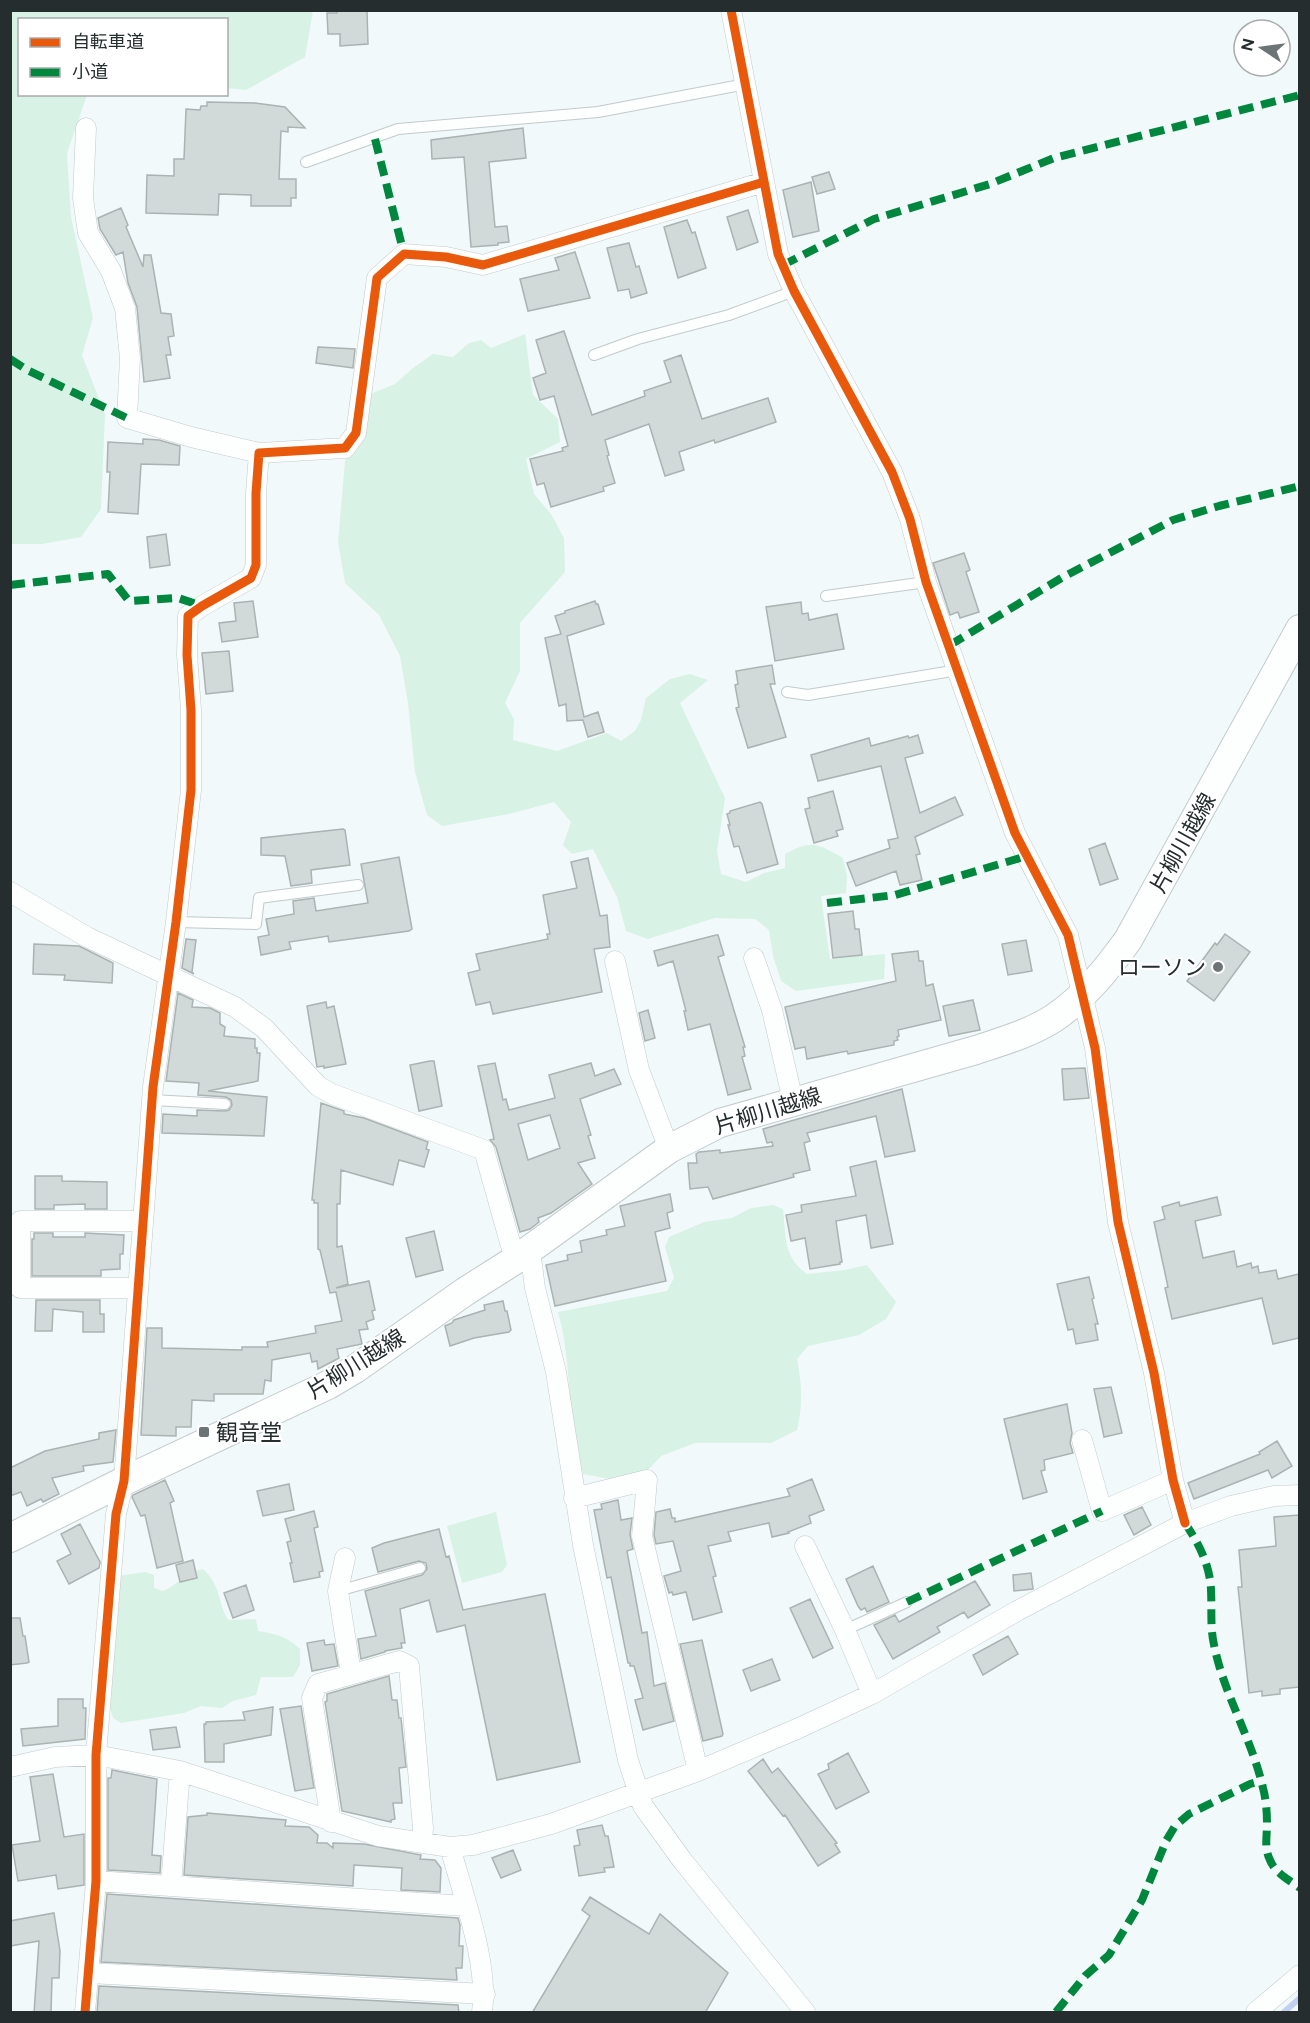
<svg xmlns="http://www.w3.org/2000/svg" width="1310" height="2023" viewBox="0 0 1310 2023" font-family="Figtree,'Noto Sans JP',sans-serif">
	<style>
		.green { fill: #d8f2e6 }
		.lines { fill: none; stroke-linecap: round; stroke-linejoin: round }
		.stream { stroke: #c2d1f2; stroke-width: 6 }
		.building { fill: #d2d9d9; stroke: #abb2b2; stroke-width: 1.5; fill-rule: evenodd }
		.service-casing { stroke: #c3cacc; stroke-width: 12 }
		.minor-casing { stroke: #c3cacc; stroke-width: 21 }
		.secondary-casing { stroke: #c3cacc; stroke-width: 30 }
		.service { stroke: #fdfefe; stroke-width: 10 }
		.minor { stroke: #fdfefe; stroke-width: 20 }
		.secondary { stroke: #fdfefe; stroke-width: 28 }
		.quiet { stroke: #00873e; stroke-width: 8; stroke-dasharray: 15 8; stroke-linecap: butt }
		.cycleway-casing { stroke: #fff; stroke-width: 13 }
		.cycleway { stroke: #e8590c; stroke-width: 9 }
		.poi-dot { fill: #6d7476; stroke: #fff; stroke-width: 2 }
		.labels { text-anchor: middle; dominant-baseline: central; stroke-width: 4.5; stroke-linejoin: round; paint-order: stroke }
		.street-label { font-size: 22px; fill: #252d2f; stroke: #fff }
		.poi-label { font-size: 22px; fill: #252d2f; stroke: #fff; text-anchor: end }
	</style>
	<rect width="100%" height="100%" fill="#f2f9fa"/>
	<path class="green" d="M10 11H313L305 57 246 90 227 88 226 20H20V94L87 95 67 153 71 217 93 318 82 355 105 414 101 509 81 537 42 544H11Z
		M525 334 533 395 558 419 560 442 526 459 534 494 551 514 564 538 565 572 520 623V671L505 703 514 719 513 740 557 751 607 733 621 741 635 731 641 720 646 698 670 679 690 674 708 680 680 703 725 798 717 851 721 874 746 882 764 873 785 868V854C813 839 817 844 843 858L847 877 846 893 821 896 830 959 885 954 884 979 796 991 781 981 773 956 769 930 755 919 715 918 648 939 626 931 617 897 593 849 572 854 563 845 571 822 554 802 509 814 442 826 427 815 415 772 408 703 400 656 379 615 345 583 338 542 345 461 364 430 368 395 395 384 413 368 433 354 453 357 469 343 481 340 491 348Z
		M773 1205 783 1209C786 1236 783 1257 807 1274L845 1270 867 1265 896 1302 886 1319 859 1335 808 1346 797 1359C802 1383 803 1406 797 1430L771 1443H695L661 1456 644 1474 610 1479 583 1474C580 1459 575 1443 573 1428 568 1389 569 1350 558 1312L667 1291 674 1278 665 1247 669 1237 704 1222 732 1218 751 1208Z
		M496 1512 507 1565 502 1572 462 1583 447 1526Z
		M203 1569C222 1587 217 1601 228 1620L256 1619 258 1631C275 1634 287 1636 300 1649V1665L293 1677H261L256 1695 233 1701 222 1708 201 1706 184 1713 121 1723 113 1718 107 1699 118 1576 145 1572 154 1575V1588L163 1591C179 1584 186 1572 203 1569Z"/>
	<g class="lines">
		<path class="stream" d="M1284 2012 1300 1998"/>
	</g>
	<path class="building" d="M337 10H367L368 44 340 46V34H328L327 13H337Z
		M207 102 255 103 285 107 305 128 288 127V132L281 131 279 179H296V198H291V206H251V195L219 194 218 215 146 213 147 175 174 176V159H184L186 109 200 110 201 106H207Z
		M523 128 526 158 489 162 495 227 507 226 509 242 498 243V245L471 247 464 157 432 159 431 140Z
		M829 172 835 189 817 194 812 177Z
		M811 182 819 231 793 237 783 190Z
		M121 208 128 225 126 227 143 267 144 255H151L161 313 171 314 174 336 168 337 171 355H166L170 378 144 382 137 307 128 283 123 252 116 255 100 229 98 218Z
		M748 210 758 242 737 250 727 217Z
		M687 220 692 233 695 232 706 268 678 278 664 227Z
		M629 243 636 267 639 266 647 293 631 298 629 289 618 291 607 248Z
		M575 252 590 298 528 311 520 279 559 270 555 258Z
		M564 331 592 415 645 396 644 391 671 382 664 361 681 355 702 419 768 398 776 422 715 443 714 440 679 452 684 470 665 476 649 424 605 440 609 455 607 456 615 483 603 487 604 491 551 507 544 483 537 485 530 459 563 451 562 448 568 446 554 396 540 400 533 378 546 373 536 340Z
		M318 347 355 349 353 368 316 363Z
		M143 439 159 440 180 446 179 465 141 464 138 514 108 512 110 472H107L108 442 143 444Z
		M166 534 170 565 150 568 147 537Z
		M964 553 970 570 966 572 979 612 960 618 958 612 950 615 933 563Z
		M253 601 258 637 222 642 219 623 236 621 234 603Z
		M595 601 596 604H598L604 624 567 636 584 717 598 712 604 732 588 737 583 720 567 721 566 704 559 706 545 638 561 634 555 616 565 613V611Z
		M801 602 802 614 808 613 809 620 837 614 844 649 775 661 766 607Z
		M229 651 233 691 206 694 202 653Z
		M772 665 775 684H770L786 737 748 748 736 708 739 707 735 685 738 684 736 671Z
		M918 735 923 753 905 758 920 813 955 797 963 815 915 837 920 854 916 855 922 880 900 885 896 871 856 886 847 863 890 848 888 840 898 838 881 766 818 781 811 755 869 738 871 746 908 736 909 738Z
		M833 791 843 829 836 831 838 836 814 843 805 809 810 808 808 798Z
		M760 802 762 804 778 864 747 873 739 846 734 847 728 825H730L727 814 730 813V811Z
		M343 829 345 830 350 865 311 870 312 883 291 886 285 856 261 855V838Z
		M1105 843 1118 879 1100 885 1089 849Z
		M399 857 412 929 409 931 329 942 328 936 289 942 291 949 261 955 258 937 269 935 266 919 294 914 293 901 314 898 316 911 368 903 361 864Z
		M588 858 600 916 607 915 610 947 594 949 602 992 493 1014 490 1002 476 1005 468 973 480 970 476 954 548 939 547 934H550L543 895 577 888 571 862Z
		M853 911 855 929H859L862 955 833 958 828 914Z
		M1225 934 1250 952 1214 1001 1187 981 1215 943 1217 945Z
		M716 935H718L724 955 718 957 745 1047H743L745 1056 742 1057 751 1089 728 1095 710 1024 688 1030 684 1011H686L673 961 658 966 654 951Z
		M186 939 196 940 192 972 194 974 182 968Z
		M1026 940 1032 971 1008 975 1002 944Z
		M34 944 79 946 113 963 112 983 64 980 65 975 33 974Z
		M918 951 919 961H923L926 986 933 984 941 1020 898 1030 899 1036 897 1037 898 1040 894 1041V1045L848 1054 847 1051 807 1059 805 1047 795 1049 785 1007 896 981 892 954Z
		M178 993 193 1000 192 1007 210 1008 220 1013V1024L225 1027 224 1036 255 1039V1048H257V1053H260L258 1081 208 1091 267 1097 264 1136 162 1133 163 1114 197 1116V1110L225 1111 229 1110 232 1105 231 1100 226 1097 198 1095 199 1083 166 1081Z
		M973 1000 980 1030 949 1036 943 1006Z
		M326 1002 327 1008 334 1006 346 1064 324 1068V1066L317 1067 307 1006Z
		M648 1010 655 1038 645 1041 639 1013Z
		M430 1061H434L442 1106 419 1111 410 1065Z
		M495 1063 503 1100 506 1099 509 1110 555 1098 549 1075 591 1063 595 1076 614 1069 621 1084 580 1099 591 1135 588 1136 595 1158 578 1163 592 1184 551 1213 538 1218 539 1222 530 1229 520 1232 496 1147 490 1140 494 1139 478 1066ZM550 1115 560 1148 528 1160 518 1124Z
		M1085 1068 1089 1098 1064 1100 1062 1069Z
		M902 1089 915 1151 885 1157 876 1116 807 1133 810 1141 804 1143 810 1170 793 1174 794 1177 713 1199 708 1187 690 1189 688 1163H697L696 1154 699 1152 720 1150V1153L773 1146 772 1142 767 1143 763 1129Z
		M321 1103 344 1111V1114L364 1118 428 1142 426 1149 429 1150 424 1167 399 1160 393 1185 341 1170 340 1204H337V1247L342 1246 348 1284 336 1288 369 1281 375 1310 372 1311 374 1319 366 1322 368 1329 359 1330 362 1344 337 1349 339 1358 318 1369 317 1361 312 1362 310 1353 272 1360 271 1381 265 1380 263 1394H214V1401L192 1400 191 1427H176V1436L141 1435 147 1328H162V1348L242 1350V1347H268L267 1342 316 1333 315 1326 342 1321 336 1292 330 1293 320 1250 318 1249V1203H314V1200H312Z
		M876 1161 893 1244 871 1248 866 1215 836 1221 842 1262H840V1264L810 1269 805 1238 791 1241 786 1215 802 1212 801 1205 856 1196 850 1167Z
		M35 1176H62V1181L107 1182V1209H85V1204L54 1205V1209H35Z
		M670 1194 673 1211 667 1213 670 1228 655 1232 666 1281 555 1306 546 1265 568 1260 567 1255 582 1252 580 1241 607 1235 606 1230 625 1226 620 1206Z
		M1217 1197 1221 1215 1195 1221 1203 1258 1234 1251 1237 1267 1251 1263 1252 1268 1258 1266 1259 1273 1276 1270 1278 1279 1299 1274V1338L1273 1344 1262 1298 1172 1319 1165 1288 1168 1287 1154 1222 1165 1219 1162 1207 1179 1202 1180 1206Z
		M434 1231 443 1270 416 1277 406 1238Z
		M34 1233H53V1237H85V1233L124 1235 123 1254H120V1269L101 1270V1276H32V1239H34Z
		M1089 1277 1094 1298 1092 1299 1098 1324H1095L1098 1340 1076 1344 1073 1329 1068 1330 1057 1284Z
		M36 1300H100V1314H104V1332H83V1312L53 1309 52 1331H35Z
		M503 1301 505 1311H507L511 1330 509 1332 474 1338 450 1346 445 1326 452 1323 454 1320 485 1310 484 1305Z
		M1111 1387 1122 1433 1104 1437 1094 1389Z
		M1067 1404 1072 1433 1070 1443 1073 1453 1044 1460 1045 1470 1041 1471 1047 1492 1023 1499 1004 1419Z
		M116 1430 113 1462 83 1466 84 1471 52 1478 59 1494 43 1502 41 1499 27 1506 21 1492 10 1496V1468L45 1451 99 1439V1433Z
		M1277 1441 1292 1466 1272 1478 1268 1470 1194 1499 1188 1483 1260 1454 1259 1452Z
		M812 1479 824 1510 809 1516 811 1523 788 1532 789 1533 772 1537 769 1523 728 1532 731 1541 708 1546 716 1576 713 1577 722 1612 693 1620 686 1592 673 1595 672 1592 669 1593 664 1576 681 1571 673 1541 656 1544 654 1535 656 1512 670 1509 672 1518H675V1522L790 1496 787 1489Z
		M165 1480 174 1501 170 1503 183 1561 157 1568 145 1515 141 1516 132 1497 133 1495Z
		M289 1484 294 1510 263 1516 257 1491Z
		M618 1500 621 1520 632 1518 630 1535 633 1549 627 1551 642 1633 647 1632 654 1686 665 1683 674 1721 643 1730 635 1700 643 1698 634 1666H630V1663H628L611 1577 607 1578 594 1510 602 1509 601 1504Z
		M1142 1507 1151 1525 1134 1535 1124 1515Z
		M314 1511 318 1527 314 1528 323 1571 319 1572 320 1577 294 1582 290 1563H292L287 1542 291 1541 285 1519Z
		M1299 1515V1687L1280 1689V1694L1262 1696V1691L1249 1693 1238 1587H1242L1239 1550 1276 1546 1274 1517Z
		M80 1524 100 1562 99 1568 69 1584 57 1561 71 1554 61 1534Z
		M439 1529 446 1557 449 1556 463 1610 545 1594 580 1762 497 1780 465 1625 437 1632 429 1600 400 1609 405 1643H401L402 1648 385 1651V1652L361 1659 358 1639 376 1636 365 1591 422 1575 427 1569 426 1563 419 1561 378 1572 372 1548 384 1543Z
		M193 1560 197 1578 180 1582 176 1565Z
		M873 1566 889 1602 867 1612 865 1608 861 1610 858 1606 846 1579Z
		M1031 1573 1033 1589 1014 1591 1013 1575Z
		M975 1581 990 1605 968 1618 964 1612 937 1627 940 1632 893 1659 874 1625 895 1615 899 1622Z
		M246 1585 254 1610 233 1618 224 1593Z
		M810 1599 833 1648 813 1658 790 1608Z
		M10 1618H20L23 1636H25L29 1662 27 1663 10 1665Z
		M1008 1636 1018 1654 983 1675 973 1655Z
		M324 1640 325 1645 334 1644 338 1666 312 1671 307 1643Z
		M702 1640 723 1734 722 1736 703 1741 680 1644Z
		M772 1659 780 1680 751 1691 743 1670Z
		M389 1676 392 1700H397L399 1718H401L406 1767 399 1768 402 1803H393L395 1819 391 1820V1822L342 1811 325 1702 327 1701V1694Z
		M58 1699H83V1708H86L85 1739 23 1746 21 1729 58 1726Z
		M301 1706 314 1788 295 1791 280 1709Z
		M273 1707 271 1735 224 1744V1762H205L204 1724H206V1722L245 1720 243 1712Z
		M176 1727 180 1747 153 1750 150 1730Z
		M848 1753 869 1792 836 1809 818 1774 829 1769 828 1764Z
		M763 1759 772 1773 778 1768 837 1843 835 1844 840 1852 818 1866 785 1815 783 1816 748 1771Z
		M112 1770 157 1779 152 1855 161 1856 160 1873 108 1870V1778H111Z
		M53 1774 64 1837 84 1834V1885L58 1889 56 1875 18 1881 12 1845 40 1841 30 1777Z
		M207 1813 286 1820 285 1826 309 1827 318 1835 317 1843H327L333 1848V1843L364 1844 421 1855 420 1859 435 1860 441 1868 440 1892 401 1890 402 1868 354 1865 353 1886 184 1875 188 1817 207 1815Z
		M602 1825 605 1836H608L614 1867 604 1868 605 1872 579 1876 574 1846 580 1845 577 1830Z
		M513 1850 521 1870 501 1878 492 1858Z
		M107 1894 458 1918 460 1925 459 1946H463L462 1968H456L457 1980 101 1962Z
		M590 1897 649 1934 660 1914 728 1973 705 2013H532L590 1916 582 1910Z
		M54 1913 60 1951 59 1978H52L51 2013H34L39 1941 10 1946V1921Z
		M99 1986 458 2005 459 2013H97Z"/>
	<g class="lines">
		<defs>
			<path id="service" d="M306 162 398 129 598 112 746 84
				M594 355 638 339 729 315 794 291
				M826 596 926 582
				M787 692 808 695 958 670
				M176 922 256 924 259 898 358 885
				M152 1100 225 1104
				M338 1591 420 1568
				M845 1630 907 1602"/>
			<path id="minor" d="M731 10 778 254 794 291 892 472 910 519 926 582 1015 833 1068 935 1095 1048 1118 1222 1154 1373 1173 1480 1185 1523
				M86 128 83 198 88 233 111 271 125 308 130 358 127 418 191 437 259 453
				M10 892 87 937 235 1007 264 1028 318 1086 332 1094 484 1150 515 1260
				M754 958 772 1010 793 1101
				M615 961 639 1070 669 1149
				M530 1250 535 1288 556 1372 583 1545 628 1760 643 1806 682 1860 805 2012
				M137 1288H20V1221H142
				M1082 1440 1102 1511 1173 1480
				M574 1498 647 1480 642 1536 698 1771
				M805 1546 845 1630 872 1694
				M345 1558 338 1591 351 1674
				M10 1767 55 1757 96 1755 180 1771 378 1836 450 1847 473 1845 551 1824 698 1771 799 1728 872 1694 1017 1611 1185 1523 1231 1506 1274 1496 1300 1495
				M331 1822 312 1698 318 1684 399 1661 409 1666 423 1828 422 1843
				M450 1847C463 1895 489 1964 482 2012
				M96 1881 466 1906
				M171 1885 180 1771
				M89 1973 485 1994
				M85 2012 96 1881V1755L116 1514 124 1481 153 1087 176 922 191 790V710L187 655 188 616 202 606 251 578 256 565V493L259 453 345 448 356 433 377 278 404 254 446 257 483 265 764 182
				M1256 2012 1300 1975"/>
			<path id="secondary" d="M10 1538 124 1481 328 1385 355 1369 466 1291 515 1260 669 1149 720 1123 976 1050C1003 1041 1031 1033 1054 1018 1085 997 1107 969 1128 940L1300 629"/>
		</defs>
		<use href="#service" class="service-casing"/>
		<use href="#minor" class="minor-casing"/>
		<use href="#secondary" class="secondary-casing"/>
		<use href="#service" class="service"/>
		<use href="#minor" class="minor"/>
		<use href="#secondary" class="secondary"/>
		<path class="quiet" d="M375 139 404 254
			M783 265 874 219 990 184 1054 158 1300 95
			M10 359 29 371 127 418
			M10 585 108 574 129 601 178 598 202 606
			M950 645 1063 577 1173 520 1219 506 1300 486
			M827 903 895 895 1027 856
			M1185 1523C1199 1544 1210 1565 1211 1590 1212 1609 1210 1627 1214 1645 1224 1695 1252 1739 1263 1788 1266 1799 1267 1812 1267 1824 1267 1837 1264 1848 1270 1860 1275 1873 1289 1880 1300 1888
			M907 1602 1102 1511
			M1056 2012 1085 1976 1109 1955 1142 1900 1166 1841 1175 1826 1189 1814 1250 1784 1261 1781"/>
		<defs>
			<path id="cycleway" d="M731 10 778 254 794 291 892 472 910 519 926 582 1015 833 1068 935 1095 1048 1118 1222 1154 1373 1173 1480 1185 1523
				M85 2012 96 1881V1755L116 1514 124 1481 153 1087 176 922 191 790V710L187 655 188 616 202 606 251 578 256 565V493L259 453 345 448 356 433 377 278 404 254 446 257 483 265 764 182"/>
		</defs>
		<use href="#cycleway" class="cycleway-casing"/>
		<use href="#cycleway" class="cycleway"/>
	</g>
	<g class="poi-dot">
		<circle cx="1218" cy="967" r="6"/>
		<rect x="198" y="1426" width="12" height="12" rx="3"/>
	</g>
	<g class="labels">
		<g class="street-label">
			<text transform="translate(1183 843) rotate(-61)">片柳川越線</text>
			<text transform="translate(768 1111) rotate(-17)">片柳川越線</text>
			<text transform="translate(356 1364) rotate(-32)">片柳川越線</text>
		</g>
		<g class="poi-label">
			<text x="1206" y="967">ローソン</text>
			<text x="216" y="1432" text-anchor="start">観音堂</text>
		</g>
	</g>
	<rect width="1310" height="2023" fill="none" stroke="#252d2f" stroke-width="24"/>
	<rect x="18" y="18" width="210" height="78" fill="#ffffff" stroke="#a8abac" stroke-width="1.5"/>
	<rect x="30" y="38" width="30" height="9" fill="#e8590c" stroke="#a8abac" stroke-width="1.5"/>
	<text x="72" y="48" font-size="18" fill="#252d2f">自転車道</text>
	<rect x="30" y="68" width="30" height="9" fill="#00873e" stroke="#a8abac" stroke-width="1.5"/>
	<text x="72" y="78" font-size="18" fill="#252d2f">小道</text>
	<g transform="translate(1262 48) rotate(283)"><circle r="28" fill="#ffffff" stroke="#a8abac" stroke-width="1.5"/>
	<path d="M0-4.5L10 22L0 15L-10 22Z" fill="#6d7476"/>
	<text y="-9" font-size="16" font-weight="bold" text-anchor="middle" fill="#252d2f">N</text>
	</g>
</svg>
